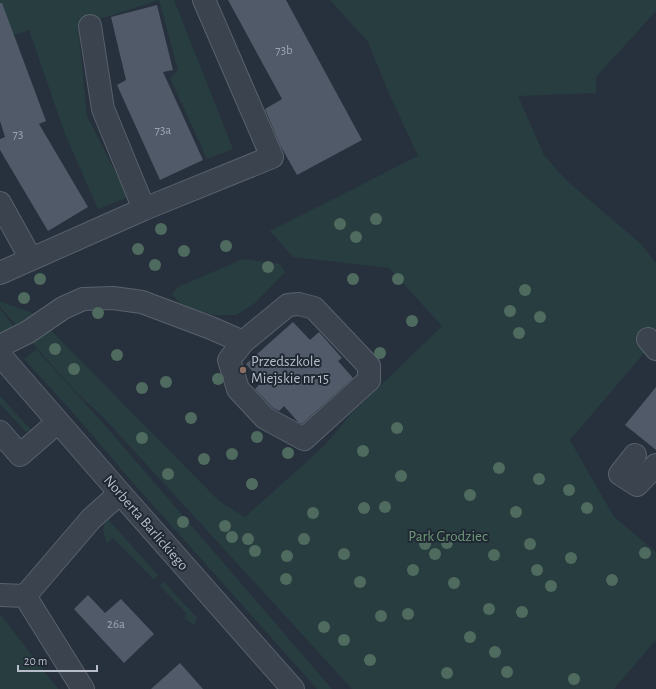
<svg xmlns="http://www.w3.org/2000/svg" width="656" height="689" viewBox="0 0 656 689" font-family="'Alegreya Sans',sans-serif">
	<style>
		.green { fill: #283d3f }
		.building { fill: #505a68 }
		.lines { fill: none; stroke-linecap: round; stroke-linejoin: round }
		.minor-casing { stroke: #58616c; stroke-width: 24 }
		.minor { stroke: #3a434e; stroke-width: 22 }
		.tree { fill: #4f6a5e }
		.education-dot { fill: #8d6e63; stroke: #1f2833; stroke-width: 1.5 }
		.labels { text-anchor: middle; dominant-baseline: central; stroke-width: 4; stroke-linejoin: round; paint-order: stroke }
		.number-label { font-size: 13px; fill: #9da5b1 }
		.poi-label { font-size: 15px; fill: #b7bec9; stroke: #1f2833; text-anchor: start }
		.street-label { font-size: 15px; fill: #b7bec9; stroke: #1f2833 }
		.park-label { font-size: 15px; fill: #6f9878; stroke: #1f2833 }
	</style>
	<rect width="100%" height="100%" fill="#27313e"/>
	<path class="green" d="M0 0H174L233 149 207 159 170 78 178 70 159 0 78 26 87 116 128 197 98 209 65 134 29 30 0 40Z
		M330 0H656V11L596 77V93L518 96 544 155 566 180 641 244 656 263V339L570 440 614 517 656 552V640L614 689H352L105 419 76 392 0 307V301L35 314 219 501 245 517 325 445 351 414 442 326 389 268 293 257 270 231 418 156 388 91 368 42Z
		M243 259 280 264 285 272 255 303 236 315H213L182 306 172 294 178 287Z
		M0 309 15 328 9 333 0 331Z
		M36 349 103 423 332 689H317L127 476 76 416 24 359Z
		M0 396 32 431 26 432 0 404Z
		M106 517 158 575 154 580 113 538 107 544 103 530Z
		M163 581 197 618 194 625 184 618 187 614 160 586Z
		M0 614 58 689H0Z"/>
	<path class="building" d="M228 0H286L362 140 297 175 280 145 265 109 282 99Z
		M0 3H2L46 121 39 124 88 207 48 231 0 150V139L5 137 0 121Z
		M157 5 173 70 163 72 203 160 160 180 117 85 126 80 111 17Z
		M293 322 310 340 319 332 342 358 338 361 353 378 302 424 298 422 284 406 279 411 273 408 255 389 262 382 246 364Z
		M656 387V450L625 425Z
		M88 595 105 613 121 599 154 634 124 663 74 609Z
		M180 663 203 689H151Z"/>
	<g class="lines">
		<defs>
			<path id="minor" d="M90 26 103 109 144 209
				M0 203 31 259
				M0 273 144 209 272 157 204 0
				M299 304 314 308 369 366V380L304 439 265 418 238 389 229 360 243 342 288 305Z
				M648 339 656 349
				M0 346 28 332 63 308 83 299 113 298 142 302 211 328 243 342
				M0 355 120 493 293 689
				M0 432 20 455 58 422
				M635 455 620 474 637 485 656 465
				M0 595 25 596
				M83 689 25 596 91 519 120 493"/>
		</defs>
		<use href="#minor" class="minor-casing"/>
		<use href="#minor" class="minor"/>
	</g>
	<g class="tree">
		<circle cx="376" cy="219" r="6"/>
		<circle cx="340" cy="224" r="6"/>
		<circle cx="161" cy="229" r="6"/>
		<circle cx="356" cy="237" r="6"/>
		<circle cx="226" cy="246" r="6"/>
		<circle cx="138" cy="249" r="6"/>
		<circle cx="184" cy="251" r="6"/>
		<circle cx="155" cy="265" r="6"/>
		<circle cx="268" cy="267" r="6"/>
		<circle cx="40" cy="279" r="6"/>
		<circle cx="353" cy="279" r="6"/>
		<circle cx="398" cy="279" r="6"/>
		<circle cx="525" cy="290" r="6"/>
		<circle cx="24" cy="298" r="6"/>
		<circle cx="510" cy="311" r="6"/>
		<circle cx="98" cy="313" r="6"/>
		<circle cx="540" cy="317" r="6"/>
		<circle cx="412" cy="321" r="6"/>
		<circle cx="519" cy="333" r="6"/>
		<circle cx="55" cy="349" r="6"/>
		<circle cx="380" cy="353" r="6"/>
		<circle cx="117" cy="355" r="6"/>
		<circle cx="74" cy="369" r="6"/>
		<circle cx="218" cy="379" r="6"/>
		<circle cx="166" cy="382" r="6"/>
		<circle cx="142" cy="388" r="6"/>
		<circle cx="191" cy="418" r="6"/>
		<circle cx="397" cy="428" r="6"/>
		<circle cx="257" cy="437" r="6"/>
		<circle cx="142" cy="438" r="6"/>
		<circle cx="363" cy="451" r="6"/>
		<circle cx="288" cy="453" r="6"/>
		<circle cx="232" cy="454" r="6"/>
		<circle cx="204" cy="459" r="6"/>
		<circle cx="499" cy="468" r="6"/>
		<circle cx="168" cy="474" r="6"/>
		<circle cx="401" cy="476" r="6"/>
		<circle cx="539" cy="479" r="6"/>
		<circle cx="252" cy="484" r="6"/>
		<circle cx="569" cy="490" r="6"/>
		<circle cx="470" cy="495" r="6"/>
		<circle cx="385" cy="507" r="6"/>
		<circle cx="364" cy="508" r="6"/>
		<circle cx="587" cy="508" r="6"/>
		<circle cx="516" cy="512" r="6"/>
		<circle cx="313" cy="513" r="6"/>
		<circle cx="183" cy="522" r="6"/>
		<circle cx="225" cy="526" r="6"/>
		<circle cx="232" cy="537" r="6"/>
		<circle cx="248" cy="539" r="6"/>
		<circle cx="304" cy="539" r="6"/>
		<circle cx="447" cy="543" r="6"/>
		<circle cx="425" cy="544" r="6"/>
		<circle cx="530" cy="544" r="6"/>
		<circle cx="255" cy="551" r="6"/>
		<circle cx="645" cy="553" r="6"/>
		<circle cx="344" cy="554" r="6"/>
		<circle cx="435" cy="554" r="6"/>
		<circle cx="494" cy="555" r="6"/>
		<circle cx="287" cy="556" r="6"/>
		<circle cx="571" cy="558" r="6"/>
		<circle cx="413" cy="570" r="6"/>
		<circle cx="537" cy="570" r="6"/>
		<circle cx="286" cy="579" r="6"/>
		<circle cx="612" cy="580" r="6"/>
		<circle cx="360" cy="582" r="6"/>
		<circle cx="454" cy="583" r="6"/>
		<circle cx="551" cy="586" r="6"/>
		<circle cx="489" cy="609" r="6"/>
		<circle cx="522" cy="612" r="6"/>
		<circle cx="408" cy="614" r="6"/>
		<circle cx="381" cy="616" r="6"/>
		<circle cx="324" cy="627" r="6"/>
		<circle cx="470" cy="637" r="6"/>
		<circle cx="344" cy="640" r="6"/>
		<circle cx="495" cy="652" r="6"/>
		<circle cx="370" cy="660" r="6"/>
		<circle cx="507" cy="672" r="6"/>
		<circle cx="447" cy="673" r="6"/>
		<circle cx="574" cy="679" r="6"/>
	</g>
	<circle class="education-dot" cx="243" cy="370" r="4"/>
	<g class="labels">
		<g class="number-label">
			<text x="284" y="50">73b</text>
			<text x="163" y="130">73a</text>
			<text x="18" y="134">73</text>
			<text x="116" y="624">26a</text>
		</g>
		<g class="poi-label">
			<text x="251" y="361">Przedszkole<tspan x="251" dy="17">Miejskie nr 15</tspan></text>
		</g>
		<g class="street-label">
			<text transform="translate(146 523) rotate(49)">Norberta Barlickiego</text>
		</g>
		<g class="park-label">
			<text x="448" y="536">Park Grodziec</text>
		</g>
	</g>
	<path d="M18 665v6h79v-6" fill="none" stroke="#b7bec9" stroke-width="2"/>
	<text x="24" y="665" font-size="12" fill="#b7bec9" stroke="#1f2833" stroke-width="3" paint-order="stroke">20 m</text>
</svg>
